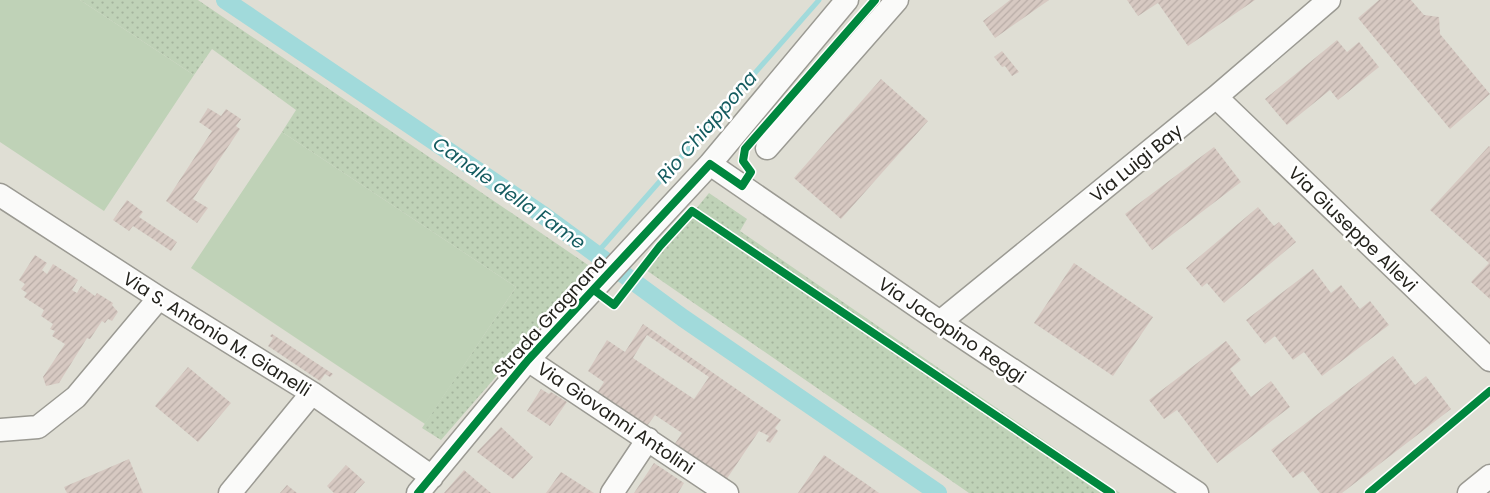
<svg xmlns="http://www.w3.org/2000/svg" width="1490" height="493" viewBox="0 0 1490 493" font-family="Poppins,sans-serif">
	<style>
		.grass { fill: url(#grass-dots) }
		.garden { fill: #bfd2b7 }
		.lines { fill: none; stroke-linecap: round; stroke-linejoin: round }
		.stream { stroke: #a1dadb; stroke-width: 5 }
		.canal { stroke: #a1dadb; stroke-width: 18 }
		.building { fill: url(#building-hatch); fill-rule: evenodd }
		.minor-casing { stroke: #9b9a93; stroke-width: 25 }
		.minor { stroke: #fafaf9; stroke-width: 22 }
		.cycleway-casing { stroke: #fff; stroke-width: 11 }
		.cycleway { stroke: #00873e; stroke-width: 8 }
		.labels { text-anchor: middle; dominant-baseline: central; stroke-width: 5; stroke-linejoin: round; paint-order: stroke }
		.street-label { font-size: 18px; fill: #24231d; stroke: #fff }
		.water-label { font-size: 19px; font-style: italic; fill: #155c60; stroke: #fff }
	</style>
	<defs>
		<pattern id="grass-dots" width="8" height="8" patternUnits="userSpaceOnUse" patternTransform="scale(1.25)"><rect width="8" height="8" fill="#bfd2b7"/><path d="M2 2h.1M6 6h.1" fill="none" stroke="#a4b49d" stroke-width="1.8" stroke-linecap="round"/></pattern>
		<pattern id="building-hatch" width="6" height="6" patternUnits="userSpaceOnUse" patternTransform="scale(1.25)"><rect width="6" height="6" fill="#d7c9c2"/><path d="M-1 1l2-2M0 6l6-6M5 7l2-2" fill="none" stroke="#b8aca6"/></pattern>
	</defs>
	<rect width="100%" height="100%" fill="#dfded4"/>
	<path class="grass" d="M80 0H198L591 267 441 440 422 428 516 287 282 132 296 110 212 49 194 75Z
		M709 193 747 219 740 231 1120 493H969L646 270Z"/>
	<path class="garden" d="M0 0H80L194 75 104 211 0 142Z
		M282 132 516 287 425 424 191 268Z"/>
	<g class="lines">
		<path class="stream" d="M596 254 819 0"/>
		<path class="canal" d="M225 0 543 215 683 318 938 493"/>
	</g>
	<path class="building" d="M1010 0H1049L995 38 983 21Z
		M1127 0H1255L1188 46 1158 3 1138 16Z
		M1379 0H1411L1424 15 1439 17 1440 34 1490 94 1450 129 1358 18Z
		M1337 40 1347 52 1359 42 1379 67 1338 100 1330 90 1287 125 1265 99Z
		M1002 51 1019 72 1012 76 1005 66 1002 67 994 57Z
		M881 79 928 121 841 219 794 178Z
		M208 108 221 116 226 109 241 119 236 126 240 129 193 199 208 208 197 223 166 201 212 131 199 122Z
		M1489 146 1490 147V299L1471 282 1489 263 1430 210Z
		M1214 147 1241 182 1152 250 1125 214Z
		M127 200 143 212 139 217 177 242 171 251 133 226 129 231 113 220Z
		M1258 207 1274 226 1279 222 1296 242 1224 303 1207 283 1202 287 1186 268Z
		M35 255 47 263 42 270 47 274 53 264 78 280 72 290 77 293 81 286 95 296 97 293 113 303 112 305 118 312 112 321 108 319 105 323 102 321 90 339 87 338 59 383 46 386 43 377 65 344 52 336 55 331 50 329 53 324 41 316 44 310 24 297 27 293 21 289 25 284 19 280Z
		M1074 263 1153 317 1113 376 1034 323Z
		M1313 269 1331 293 1341 285 1360 309 1370 301 1389 325 1322 376 1304 352 1293 360 1275 336 1265 344 1246 320Z
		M643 324 781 420 775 428 778 431 770 443 766 441 769 436 759 431 726 480 674 445 682 433 655 415 647 426 597 393 604 382 588 371 607 340 625 352ZM647 335 709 377 694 399 633 358Z
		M272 334 333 374 330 377 325 374 320 381 268 346 273 338 270 336Z
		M1226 341 1241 360 1230 369 1251 397 1271 381 1290 407 1217 463 1177 410 1164 419 1149 400Z
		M1393 356 1415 385 1426 376 1451 409 1342 493H1320L1303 471 1293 478 1271 450Z
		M188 367 231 403 198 442 155 406Z
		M541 389 549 394 551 392 567 402 550 426 527 411Z
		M501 427 533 457 513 479 477 452Z
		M824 455 865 483 879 493H798Z
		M129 459 143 493H67L64 487Z
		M654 463 684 483 678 493H634Z
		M346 465 365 482 355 493H334L327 486Z
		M464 470 491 493H444Z
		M561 472 594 493H546Z
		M287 485 297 493H280Z"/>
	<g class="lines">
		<defs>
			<path id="minor" d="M1216 97 1490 360
				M767 148 897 0
				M710 164 940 322 1197 493
				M0 195 159 298 312 393 432 477
				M940 322 1216 97 1329 0
				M528 360 727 493
				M0 430 38 427 76 397 159 298
				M230 493 312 393
				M418 493 528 360 710 164 847 0
				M612 493 648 439
				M1469 493 1490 476"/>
		</defs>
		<use href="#minor" class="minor-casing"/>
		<use href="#minor" class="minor"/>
		<defs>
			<path id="cycleway" d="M594 290 614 305 660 246 692 211 1111 493
				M418 493 528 360 710 164 742 186 751 172 743 161 745 149 875 0
				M1369 493 1490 391"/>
		</defs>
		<use href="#cycleway" class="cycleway-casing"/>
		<use href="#cycleway" class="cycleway"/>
	</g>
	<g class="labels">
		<g class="street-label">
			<text transform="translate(1136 163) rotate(-39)">Via Luigi Bay</text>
			<text transform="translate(1353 229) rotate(44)">Via Giuseppe Allevi</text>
			<text transform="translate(550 316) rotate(-48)">Strada Gragnana</text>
			<text transform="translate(952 330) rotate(34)">Via Jacopino Reggi</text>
			<text transform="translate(217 334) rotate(32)">Via S. Antonio M. Gianelli</text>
			<text transform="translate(616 418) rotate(34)">Via Giovanni Antolini</text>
		</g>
		<g class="water-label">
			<text transform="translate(707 127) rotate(-49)">Rio Chiappona</text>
			<text transform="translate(509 193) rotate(35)">Canale della Fame</text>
		</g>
	</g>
</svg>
